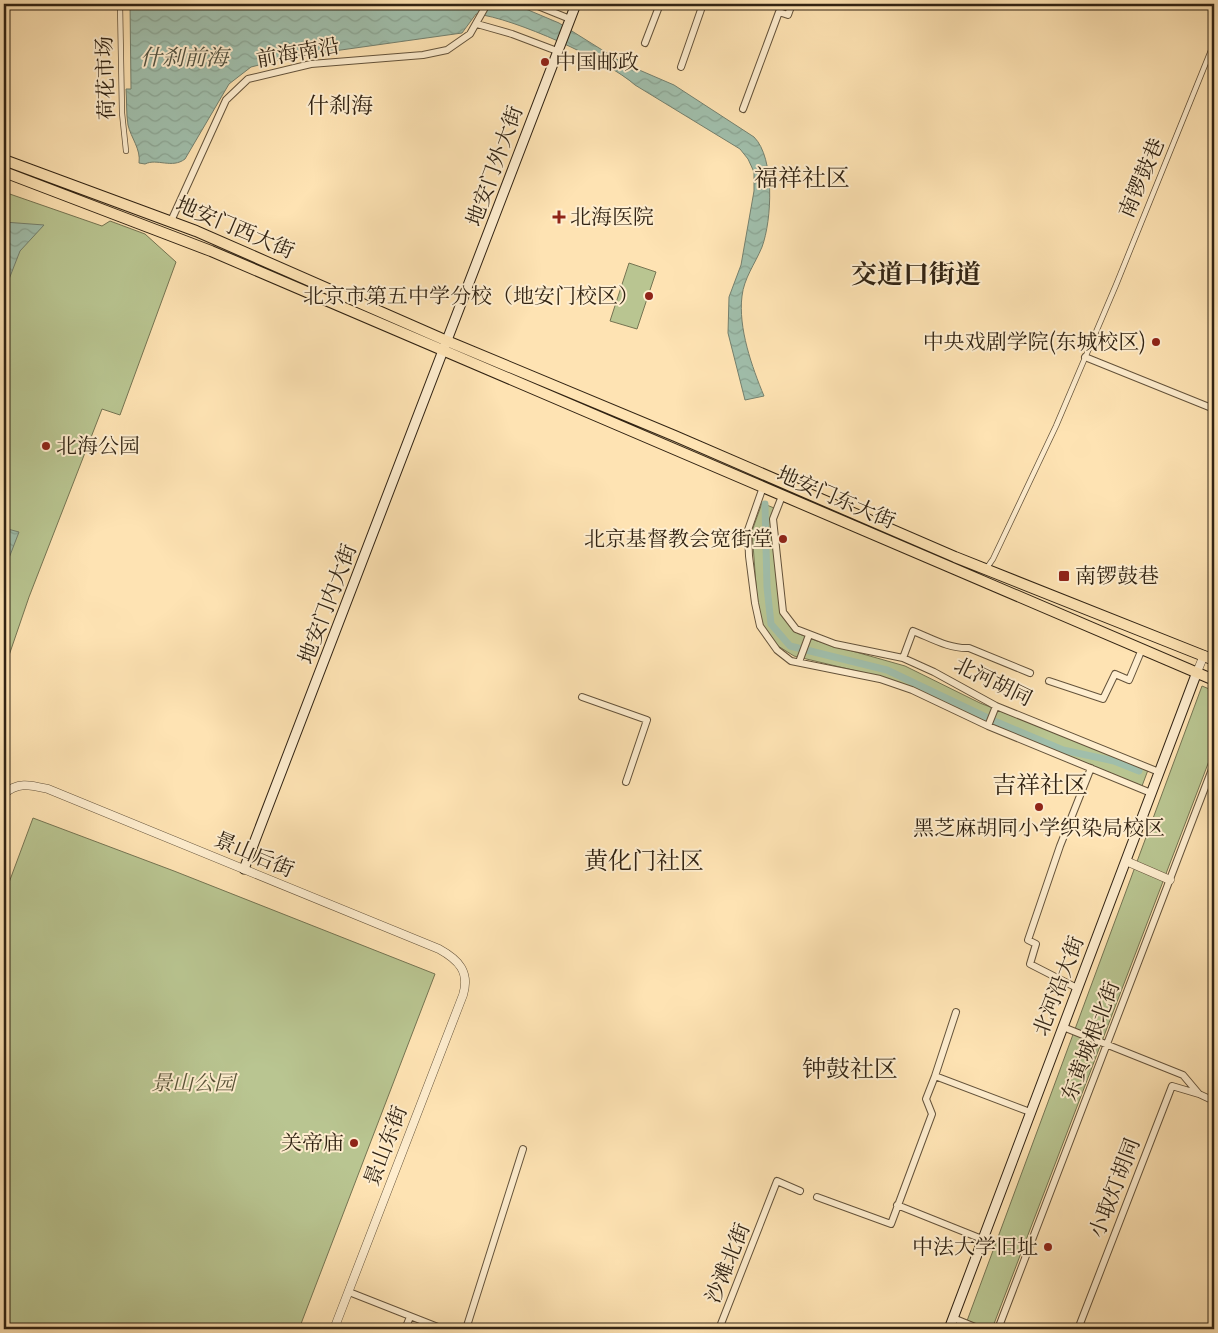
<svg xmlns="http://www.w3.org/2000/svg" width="1218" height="1333" viewBox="0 0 1218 1333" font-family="Cardo,'Noto Serif SC',serif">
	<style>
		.green { fill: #b9c591; stroke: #757452 }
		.water { fill: url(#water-waves); stroke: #74806e }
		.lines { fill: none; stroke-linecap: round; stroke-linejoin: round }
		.canal { stroke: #a0beab; stroke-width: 7 }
		.pedestrian-casing { stroke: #64533b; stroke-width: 6 }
		.minor-casing { stroke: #64533b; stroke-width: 8 }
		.tertiary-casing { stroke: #64533b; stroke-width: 9 }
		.secondary-casing { stroke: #312313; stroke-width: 11 }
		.primary-casing { stroke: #312313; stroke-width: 12 }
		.pedestrian { stroke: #feedce; stroke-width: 4.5 }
		.minor { stroke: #feedce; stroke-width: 6 }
		.tertiary { stroke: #feedce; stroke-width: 8 }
		.secondary { stroke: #feedce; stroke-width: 9 }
		.primary { stroke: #fee3b3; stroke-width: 10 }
		.poi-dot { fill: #8f2418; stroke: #feedce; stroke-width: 2 }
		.labels { text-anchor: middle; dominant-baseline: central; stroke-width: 4; stroke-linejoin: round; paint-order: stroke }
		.street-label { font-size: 21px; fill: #312313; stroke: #feedce }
		.poi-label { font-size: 21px; fill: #312313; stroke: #feedce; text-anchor: end }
		.park-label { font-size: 21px; font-style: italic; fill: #5a5439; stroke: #feedce }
		.water-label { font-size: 22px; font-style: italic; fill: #525241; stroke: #feedce }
		.neighbourhood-label { font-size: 22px; fill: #312313; stroke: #feedce }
		.quarter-label { font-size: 24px; fill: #312313; stroke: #feedce }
		.district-label { font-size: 26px; font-weight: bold; fill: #312313; stroke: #feedce }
	</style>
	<defs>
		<pattern id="water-waves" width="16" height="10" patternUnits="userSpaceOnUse" patternTransform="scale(1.25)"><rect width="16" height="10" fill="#a0beab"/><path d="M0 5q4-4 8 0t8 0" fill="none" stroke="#8aa392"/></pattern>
	</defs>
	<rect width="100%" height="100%" fill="#fee3b3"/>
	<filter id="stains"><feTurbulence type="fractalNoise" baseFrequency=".004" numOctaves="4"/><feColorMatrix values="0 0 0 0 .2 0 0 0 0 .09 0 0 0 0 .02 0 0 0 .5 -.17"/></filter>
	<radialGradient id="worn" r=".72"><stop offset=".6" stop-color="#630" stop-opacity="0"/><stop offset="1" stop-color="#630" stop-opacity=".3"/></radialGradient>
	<path class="green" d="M4 192 102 226 110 221 145 234 176 262 120 415 102 409 29 597 4 670Z
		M629 263 656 272 637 329 610 321Z
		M762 503 774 508 784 618 797 633 817 641 905 666 980 703 1148 770 1142 786 981 720 886 678 794 656 778 646 763 630 758 612 752 531Z
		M1202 686 1214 691V748L992 1329H964Z
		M33 818 174 871 435 974 299 1329H4V896Z"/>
	<path class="water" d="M130 4H514L559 23 623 63 674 85 754 137C775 158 772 220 762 247 755 264 744 278 742 296 738 328 752 367 764 396L745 400 728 333 729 297 741 265 754 191V172L748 159 740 149 635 85C607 60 514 18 476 14L462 33 291 57 251 67 229 84 185 159C172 169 157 158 145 164L139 163C141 149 131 138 128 125 126 113 127 101 126 89H131Z
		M4 222 44 225 20 251 4 292Z
		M4 528 19 532 9 558 4 556Z"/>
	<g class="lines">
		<path class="canal" d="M765 504 767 587 771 624 790 646 887 670 992 720 1063 750 1114 761 1139 771"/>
		<defs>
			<path id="pedestrian" d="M120 4 122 113 126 151
				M986 569 993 559 1056 426 1116 285 1214 43"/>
			<path id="minor" d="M533 4 570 19
				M477 24 512 34 557 51
				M645 43 660 4
				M681 67 703 4
				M743 109 779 12 788 15 792 4
				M171 221 226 100 248 79 311 64 423 55 447 50 470 34 487 4
				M1085 357 1214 409
				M763 487 748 530 749 556 755 603 760 626 777 650 791 661 880 679 912 690 988 726 1151 793
				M782 496 773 519 783 612 796 629 835 644 903 658 934 672 996 706 1159 772
				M903 658 913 631C931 638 949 649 969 648L1030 673
				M799 662 809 635
				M1049 681 1103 699 1115 674 1129 680 1142 649
				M582 697 647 720 626 782
				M988 726 996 706
				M1077 988 1030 964 1036 944 1028 940 1060 846 1091 768
				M956 1012 935 1076 1030 1112
				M1063 1027 1183 1075 1199 1094 1214 1101
				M817 1197 891 1224 932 1114 926 1099 935 1076
				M897 1205 982 1239
				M349 1292 443 1329
				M953 1318 980 1329
				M405 1329 410 1317
				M466 1329 523 1149
				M719 1329 777 1181 800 1191
				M998 1329 1214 764
				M1078 1329 1172 1086 1199 1094"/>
			<path id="tertiary" d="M1197 672 1204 655
				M4 794C18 781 31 785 48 789L439 949C459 960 470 972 463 995L334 1329
				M1126 861 1170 880"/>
			<path id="secondary" d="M244 869 576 4
				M949 1329 1197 672"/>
			<path id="primary" d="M4 160 196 231 447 341 675 436 955 557 1214 660
				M4 172 211 251 1214 680"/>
		</defs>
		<use href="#pedestrian" class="pedestrian-casing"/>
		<use href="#minor" class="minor-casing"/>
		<use href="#tertiary" class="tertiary-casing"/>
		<use href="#secondary" class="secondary-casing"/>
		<use href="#primary" class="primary-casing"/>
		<use href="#pedestrian" class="pedestrian"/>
		<use href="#minor" class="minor"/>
		<use href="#tertiary" class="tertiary"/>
		<use href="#secondary" class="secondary"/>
		<use href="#primary" class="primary"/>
	</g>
	<g class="poi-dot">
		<circle cx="545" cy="62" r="5"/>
		<path d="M556.5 209.5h5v5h5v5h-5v5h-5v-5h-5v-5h5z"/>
		<circle cx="649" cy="296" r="5"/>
		<circle cx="1156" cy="342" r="5"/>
		<circle cx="46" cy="446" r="5"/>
		<circle cx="783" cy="539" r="5"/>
		<rect x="1058" y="570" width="12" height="12" rx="2.5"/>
		<circle cx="1039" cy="807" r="5"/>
		<circle cx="354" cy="1143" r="5"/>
		<circle cx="1048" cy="1247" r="5"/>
	</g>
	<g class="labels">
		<g class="street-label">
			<text transform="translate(298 53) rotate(-10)">前海南沿</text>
			<text transform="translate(106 78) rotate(-92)">荷花市场</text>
			<text transform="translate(495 166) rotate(-70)">地安门外大街</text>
			<text transform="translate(1142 178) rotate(-67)">南锣鼓巷</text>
			<text transform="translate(235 228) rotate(23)">地安门西大街</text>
			<text transform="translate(836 498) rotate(23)">地安门东大街</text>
			<text transform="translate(328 604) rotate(-69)">地安门内大街</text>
			<text transform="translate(993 682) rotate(26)">北河胡同</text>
			<text transform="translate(254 855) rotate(23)">景山后街</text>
			<text transform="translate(1059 986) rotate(-69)">北河沿大街</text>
			<text transform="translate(1091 1041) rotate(-69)">东黄城根北街</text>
			<text transform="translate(386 1146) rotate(-69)">景山东街</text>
			<text transform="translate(1115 1188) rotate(-69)">小取灯胡同</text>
			<text transform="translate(728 1263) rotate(-68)">沙滩北街</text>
		</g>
		<g class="poi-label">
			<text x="555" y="62" text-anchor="start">中国邮政</text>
			<text x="570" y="217" text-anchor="start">北海医院</text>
			<text x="639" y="296">北京市第五中学分校（地安门校区）</text>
			<text x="1146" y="342">中央戏剧学院(东城校区)</text>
			<text x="56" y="446" text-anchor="start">北海公园</text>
			<text x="773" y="539">北京基督教会宽街堂</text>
			<text x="1075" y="576" text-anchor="start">南锣鼓巷</text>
			<text x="1039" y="828" text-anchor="middle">黑芝麻胡同小学织染局校区</text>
			<text x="344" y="1143">关帝庙</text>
			<text x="1038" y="1247">中法大学旧址</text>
		</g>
		<g class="park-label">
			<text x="193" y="1083">景山公园</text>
		</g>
		<g class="water-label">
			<text x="184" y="58">什刹前海</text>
		</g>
		<g class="neighbourhood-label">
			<text x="340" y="106">什刹海</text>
		</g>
		<g class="quarter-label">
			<text x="802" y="178">福祥社区</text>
			<text x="1040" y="785">吉祥社区</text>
			<text x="644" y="861">黄化门社区</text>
			<text x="850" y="1069">钟鼓社区</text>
		</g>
		<g class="district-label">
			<text x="916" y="274">交道口街道</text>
		</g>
	</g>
	<rect width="1218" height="1333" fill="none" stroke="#fee3b3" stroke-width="20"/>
	<rect x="5" y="5" width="1208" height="1323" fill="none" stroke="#312313" stroke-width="2.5"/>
	<rect x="10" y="10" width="1198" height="1313" fill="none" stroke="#312313"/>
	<rect width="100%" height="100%" filter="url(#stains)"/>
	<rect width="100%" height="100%" fill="url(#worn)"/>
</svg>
